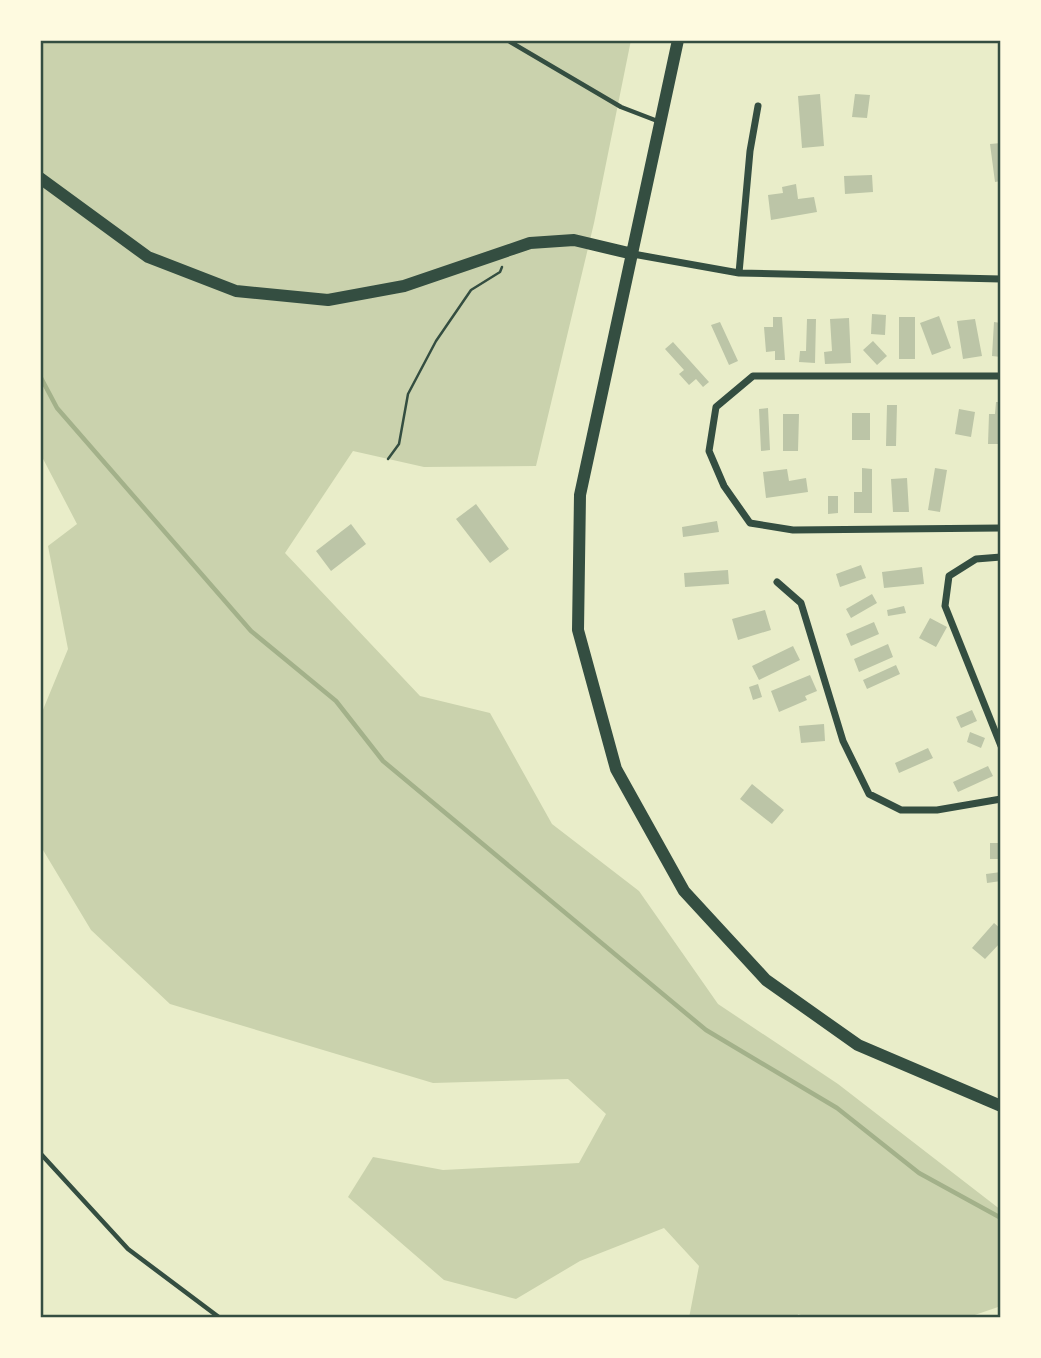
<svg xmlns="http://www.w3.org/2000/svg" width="1041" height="1358" viewBox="0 0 1041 1358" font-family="Commissioner,sans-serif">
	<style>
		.green { fill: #cad2ad }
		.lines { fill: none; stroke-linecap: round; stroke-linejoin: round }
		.stream { stroke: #a3b18a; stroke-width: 4.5 }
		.building { fill: #bcc5a7 }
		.path { stroke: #344e41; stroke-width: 2.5 }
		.service { stroke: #344e41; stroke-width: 4.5 }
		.minor { stroke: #344e41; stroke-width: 7 }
		.tertiary { stroke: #344e41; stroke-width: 12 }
		.neatline { fill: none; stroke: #344e41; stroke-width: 2.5 }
	</style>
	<rect width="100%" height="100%" fill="#e9edc9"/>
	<path class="green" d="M40 40H631L594 223 536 466 424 467 353 451 285 553 420 696 490 713 552 824 639 891 718 1004 838 1084 1001 1210V1306L966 1318H810L798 1314 797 1318H689L699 1266 664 1228 580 1261 516 1299 444 1280 348 1197 373 1157 443 1170 579 1163 606 1114 568 1079 433 1083 170 1004 91 930 40 845V717L68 649 48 546 77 524 40 453Z"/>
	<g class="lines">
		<path class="stream" d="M40 376 57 408 251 631 336 701 383 761 706 1030 837 1108 919 1173 1001 1218"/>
	</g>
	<path class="building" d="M820 94 824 146 802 148 798 96Z
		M855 94 870 95 867 118 852 117Z
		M1001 143V181L995 182 990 144Z
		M872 175 873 192 845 194 844 176Z
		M796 184 798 199 814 197 817 212 771 220 768 195 783 193 782 187Z
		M872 314 886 315 885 335 871 334Z
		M939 316 951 348 932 355 920 323Z
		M773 317H782L785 360H775V351L766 352 764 327H773Z
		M899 317H915V359H899Z
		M849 318 851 363 825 364 824 352 832 351 830 319Z
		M807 319H816L815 363 799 362 800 351H806Z
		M975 319 982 356 963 359 957 321Z
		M720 322 738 361 729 365 711 325Z
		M994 322 1001 323V357L992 356Z
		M873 341 887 356 877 365 863 350Z
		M673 342 709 382 703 387 696 379 689 385 679 374 684 370 665 349Z
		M996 402H1001V444H988L989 414H995Z
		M887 405H897L896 446H886Z
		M768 408 770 450 761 451 759 409Z
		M959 409 975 412 971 437 955 434Z
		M852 413H870V440H852Z
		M783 414H799L798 451H783Z
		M862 468 872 469V513H854V492H862Z
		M935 468 947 470 940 512 928 510Z
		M787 469 789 481 806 478 808 492 766 498 763 472Z
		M907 478 909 512H893L891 479Z
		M828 496H838V513L828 514Z
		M476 504 509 549 490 563 456 519Z
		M717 521 719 532 683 537 682 527Z
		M351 524 366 544 331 571 316 551Z
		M861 565 866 578 840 587 836 574Z
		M922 567 924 584 884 588 882 572Z
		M728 570 729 584 685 587 684 573Z
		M872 594 877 603 851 618 846 609Z
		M904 606 906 613 888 616 887 610Z
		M765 610 771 630 738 640 732 619Z
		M930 618 947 627 936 647 919 638Z
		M874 622 879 634 851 646 846 634Z
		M888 644 893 657 859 672 854 659Z
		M793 646 800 660 759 680 752 666Z
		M896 665 900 674 867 689 863 680Z
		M810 675 817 691 805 696 807 700 779 712 771 691Z
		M758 684 762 697 753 700 749 687Z
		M972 710 977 721 961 728 956 717Z
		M824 724 825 741 801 743 799 726Z
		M970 732 985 738 981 748 967 742Z
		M928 748 933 758 899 773 895 763Z
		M988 766 993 776 958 792 953 782Z
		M752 784 784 810 772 824 740 799Z
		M990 843H1001V859H990Z
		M1001 872V881L987 883 986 874Z
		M994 923 1001 929V942L985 959 972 948Z"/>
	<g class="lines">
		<path class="path" d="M388 459 399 444 408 394 436 341 471 290 500 272 502 267"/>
		<path class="service" d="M507 40 621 107 660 122
			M40 1153 128 1249 220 1318"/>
		<path class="minor" d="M633 254 739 273 1001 279
			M739 273 750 151 758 106
			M1001 376H753L716 407 709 451 724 486 750 523 793 530 1001 528
			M1001 557 976 559 949 576 945 606 1001 746
			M777 582 801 603 843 741 869 794 901 810H937L1001 799"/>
		<path class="tertiary" d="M678 40 580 495 578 630 616 769 684 891 766 980 858 1045 1001 1106
			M40 178 148 257 236 291 328 300 404 286 530 243 574 240 633 254"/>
	</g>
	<rect width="1041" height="1358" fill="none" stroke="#fefae0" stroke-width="84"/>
	<rect x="42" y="42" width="957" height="1274" class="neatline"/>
</svg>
